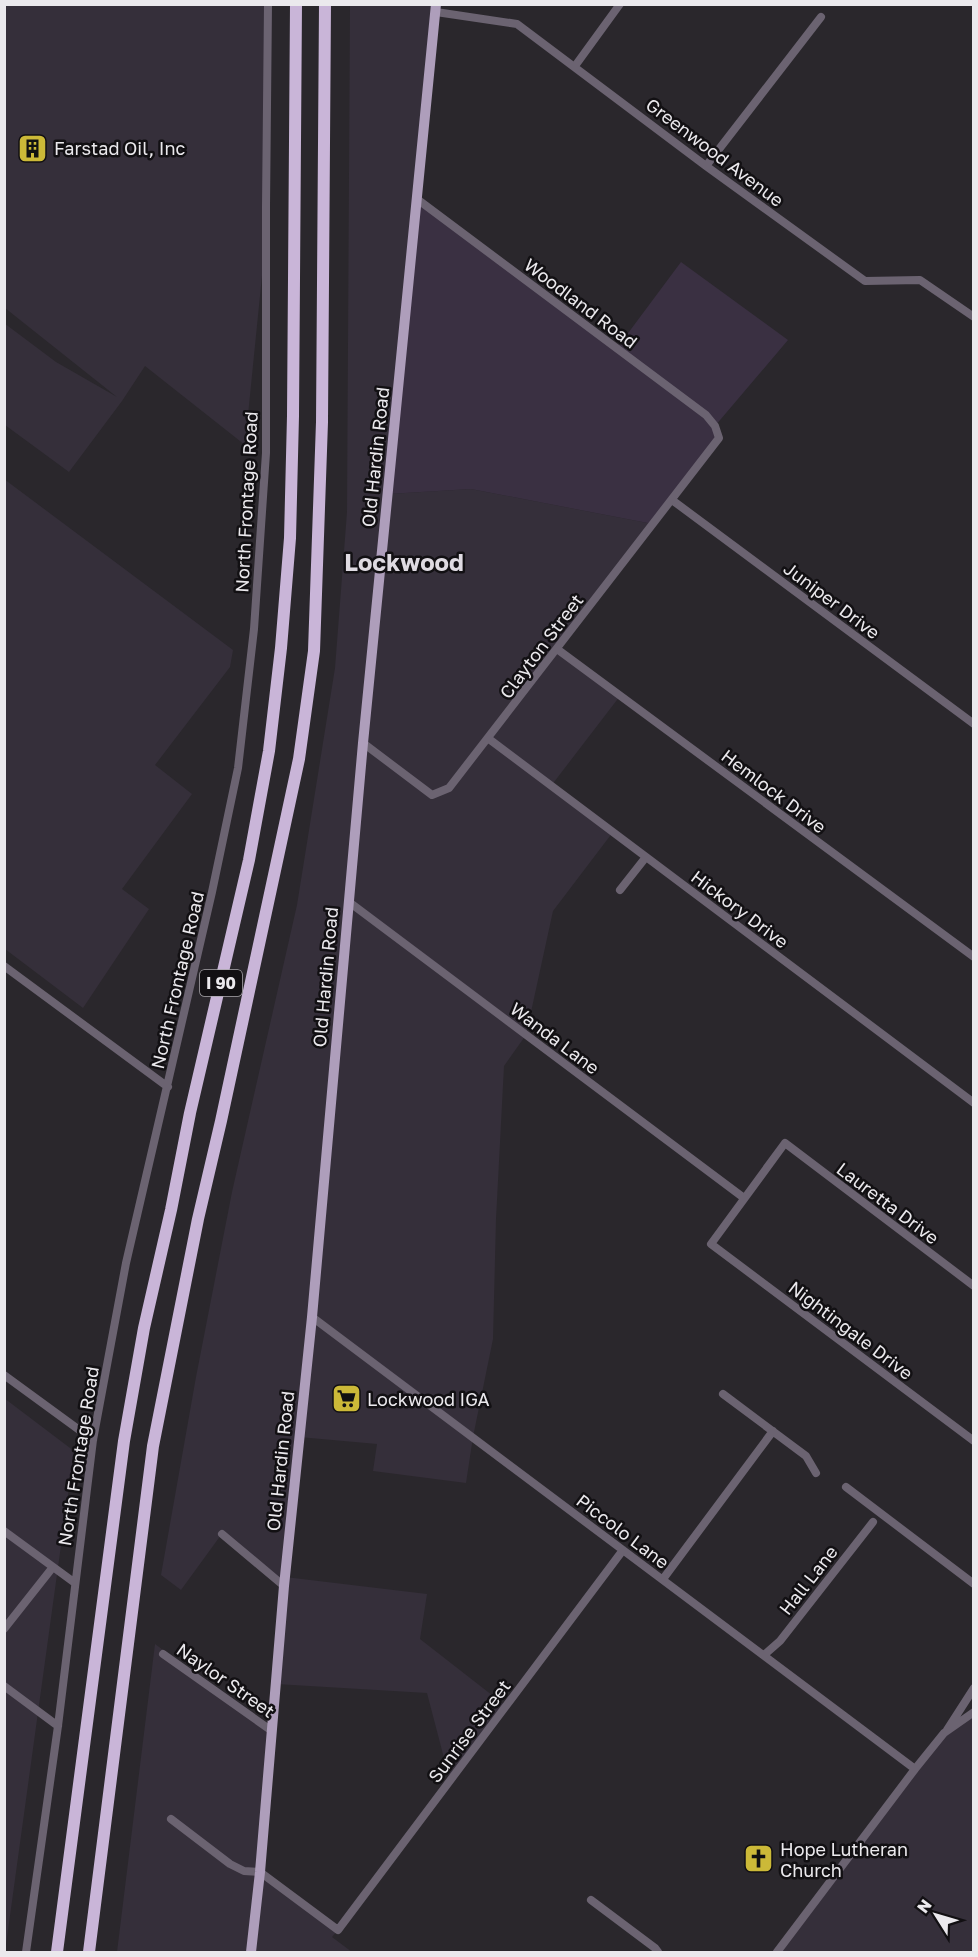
<svg xmlns="http://www.w3.org/2000/svg" width="978" height="1957" viewBox="0 0 978 1957" font-family="'Golos Text',sans-serif">
	<style>
		.built { fill: #352f3a }
		.green { fill: #3a3042 }
		.lines { fill: none; stroke-linecap: round; stroke-linejoin: round }
		.minor { stroke: #6b6371; stroke-width: 8 }
		.major { stroke: #ae9ebb; stroke-width: 10 }
		.highway { stroke: #c9b5d8; stroke-width: 12 }
		.labels { text-anchor: middle; dominant-baseline: central; stroke-width: 5; stroke-linejoin: round; paint-order: stroke }
		.shield { fill: #121013; stroke: #aaa8ac; stroke-width: 1.5 }
		.shield-label { font-size: 16px; font-weight: bold; fill: #ebe9ed }
		.poi-label { font-size: 18px; fill: #ebe9ed; stroke: #121013; text-anchor: start }
		.street-label { font-size: 18px; fill: #ebe9ed; stroke: #121013 }
		.district-label { font-size: 24px; font-weight: bold; fill: #dfdbe2; stroke: #121013 }
	</style>
	<rect width="100%" height="100%" fill="#2a272c"/>
	<path class="built" d="M5 5H268L266 236 245 445 145 366 122 401 69 472 5 425 4 323 56 362 117 397 5 308Z
		M350 5H436L388 494 471 489 653 524 557 648 620 696 551 786 613 832 553 911 526 1035 504 1066 496 1219 493 1339 473 1437 466 1483 373 1471 377 1444 299 1437 285 1577 427 1594 420 1639 506 1706 450 1781 427 1693 276 1684 284 1586 221 1535 181 1590 161 1575 196 1377 232 1192 297 905 335 668 347 512Z
		M4 479 233 650 230 667 155 765 192 794 122 889 149 909 83 1008 5 949Z
		M4 1398 74 1451 5 1952H4Z
		M155 1644 272 1731 260 1872 338 1930 332 1937 352 1952H117Z
		M973 1712V1952H776L944 1733Z"/>
	<path class="green" d="M417 199 617 348 681 262 788 340 715 426 719 438 653 524 471 489 388 494Z"/>
	<g class="lines">
		<path class="minor" d="M436 12 517 24 706 166 865 281 920 280 974 317
			M575 66 620 4
			M706 166 821 17
			M672 500 974 724
			M557 649 974 957
			M489 739 974 1103
			M363 743 432 795 449 788 719 438 715 426 706 415 417 199
			M620 890 646 857
			M349 902 744 1198
			M4 966 168 1087
			M974 1286 785 1143 711 1244 974 1441
			M312 1317 915 1769
			M4 1375 93 1440
			M723 1394 806 1456 816 1473
			M846 1487 974 1584
			M4 1531 75 1583
			M222 1534 284 1586
			M663 1579 773 1431
			M4 1629 53 1567
			M163 1654 272 1731
			M764 1655 780 1641 873 1522
			M4 1686 58 1726
			M947 1730 974 1688
			M171 1819 230 1864 244 1871 260 1872 338 1930 623 1550
			M591 1900 655 1948 658 1952
			M26 1952 58 1726 93 1440 126 1263 212 892 238 768 254 629 266 453V206L268 4
			M777 1952 915 1769 944 1733 974 1712"/>
		<path class="major" d="M251 1952 260 1872 284 1586 312 1317 363 743 436 4"/>
		<path class="highway" d="M57 1952 124 1441 144 1328 171 1210 190 1113 249 860 269 751 281 648 290 538 293 416 296 4
			M89 1952 153 1446 198 1219 221 1121 299 759 314 651 322 422 325 4"/>
	</g>
	<defs>
		<symbol id="building-square" viewBox="-11 -11 22 22"><rect x="-9" y="-9" width="18" height="18" rx="4" fill="#ccb938" stroke="#121013"/><path d="M-4-6H4V6H1V3H-1V6H-4ZM-2.5-4.3h1.7v1.8h-1.7ZM.8-4.3h1.7v1.8H.8ZM-2.5-1h1.7V.8h-1.7ZM.8-1h1.7V.8H.8Z" fill="#111"/></symbol>
		<symbol id="supermarket-square" viewBox="-11 -11 22 22"><rect x="-9" y="-9" width="18" height="18" rx="4" fill="#ccb938" stroke="#121013"/><path d="M-6-5.5h2.5l.6 2H6L4.5 2H-2.5L-4.4-4H-6ZM-1.5 3.2a1.3 1.3 0 1 0 .1 0ZM3 3.2a1.3 1.3 0 1 0 .1 0Z" fill="#111"/></symbol>
		<symbol id="church-square" viewBox="-11 -11 22 22"><rect x="-9" y="-9" width="18" height="18" rx="4" fill="#ccb938" stroke="#121013"/><path d="M-1.2-6h2.4v3.5h3.3v2.4h-3.3V6h-2.4V-.1h-3.3v-2.4h3.3Z" fill="#111"/></symbol>
	</defs>
	<g fill-rule="evenodd">
		<use href="#building-square" x="16" y="132" width="33" height="33"/>
		<use href="#supermarket-square" x="330" y="1382" width="33" height="33"/>
		<use href="#church-square" x="742" y="1842" width="33" height="33"/>
	</g>
	<g class="labels">
		<rect class="shield" x="200" y="970" width="42" height="26" rx="4.5"/>
		<g class="shield-label">
			<text x="221" y="983">I 90</text>
		</g>
		<g class="poi-label">
			<text x="54" y="148">Farstad Oil, Inc</text>
			<text x="367" y="1399">Lockwood IGA</text>
			<text x="780" y="1849">Hope Lutheran<tspan x="780" dy="21">Church</tspan></text>
		</g>
		<g class="street-label">
			<text transform="translate(715 152) rotate(37)">Greenwood Avenue</text>
			<text transform="translate(581 303) rotate(37)">Woodland Road</text>
			<text transform="translate(375 457) rotate(-84)">Old Hardin Road</text>
			<text transform="translate(246 502) rotate(-87)">North Frontage Road</text>
			<text transform="translate(832 600) rotate(37)">Juniper Drive</text>
			<text transform="translate(541 646) rotate(-53)">Clayton Street</text>
			<text transform="translate(774 791) rotate(37)">Hemlock Drive</text>
			<text transform="translate(740 909) rotate(37)">Hickory Drive</text>
			<text transform="translate(325 977) rotate(-85)">Old Hardin Road</text>
			<text transform="translate(177 980) rotate(-77)">North Frontage Road</text>
			<text transform="translate(555 1038) rotate(37)">Wanda Lane</text>
			<text transform="translate(888 1203) rotate(37)">Lauretta Drive</text>
			<text transform="translate(851 1330) rotate(37)">Nightingale Drive</text>
			<text transform="translate(78 1456) rotate(-81)">North Frontage Road</text>
			<text transform="translate(280 1461) rotate(-84)">Old Hardin Road</text>
			<text transform="translate(623 1531) rotate(37)">Piccolo Lane</text>
			<text transform="translate(808 1580) rotate(-52)">Hall Lane</text>
			<text transform="translate(226 1680) rotate(35)">Naylor Street</text>
			<text transform="translate(469 1731) rotate(-53)">Sunrise Street</text>
		</g>
		<g class="district-label">
			<text x="404" y="561">Lockwood</text>
		</g>
	</g>
	<rect width="978" height="1957" fill="none" stroke="#ebe9ed" stroke-width="12"/>
	<g transform="translate(936 1915) rotate(307)" stroke="#121013" stroke-width="4.5" paint-order="stroke">
	<path d="M0-4.5L10 22L0 15L-10 22Z" fill="#ebe9ed"/>
	<text y="-9" font-size="16" font-weight="bold" text-anchor="middle" fill="#ebe9ed">N</text>
	</g>
</svg>
